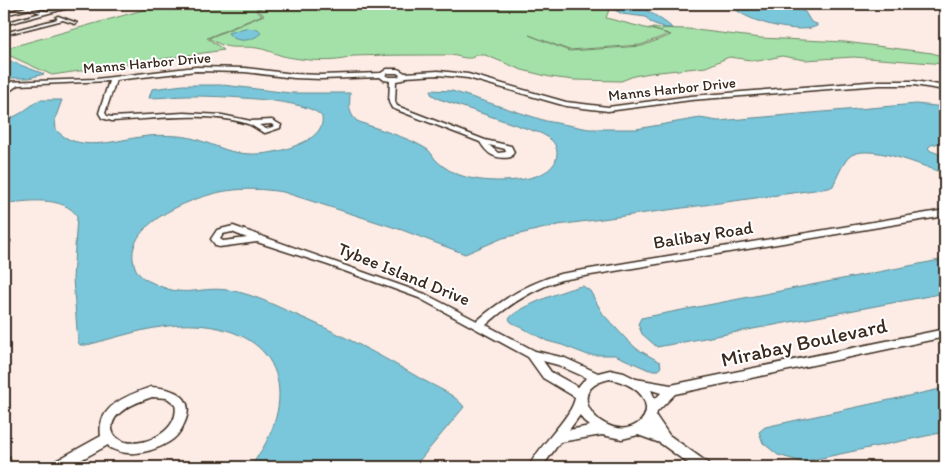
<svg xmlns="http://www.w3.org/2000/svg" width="949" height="471" viewBox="0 0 949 471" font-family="Itim,sans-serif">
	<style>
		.green { fill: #a3e1a9; stroke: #6f8664 }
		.water { fill: #7ac6da; stroke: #61888f }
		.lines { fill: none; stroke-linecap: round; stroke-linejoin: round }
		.street-casing { stroke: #3b2a1e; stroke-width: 3 }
		.street { fill: #fff; fill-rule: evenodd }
		.labels { text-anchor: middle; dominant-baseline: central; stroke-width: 4; stroke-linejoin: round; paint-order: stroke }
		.far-street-label { font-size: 15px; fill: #3b2a1e; stroke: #fff }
		.street-label { font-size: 18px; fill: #3b2a1e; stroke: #fff }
		.near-street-label { font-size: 21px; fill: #3b2a1e; stroke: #fff }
	</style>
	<rect width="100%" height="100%" fill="#fcece5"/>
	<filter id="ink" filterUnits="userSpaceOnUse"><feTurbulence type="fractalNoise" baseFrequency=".02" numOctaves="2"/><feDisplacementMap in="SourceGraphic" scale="10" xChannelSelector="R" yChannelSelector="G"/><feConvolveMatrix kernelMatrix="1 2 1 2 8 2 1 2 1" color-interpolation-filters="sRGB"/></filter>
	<g filter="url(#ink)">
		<path class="green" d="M164 4H268L255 10 262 15 207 38 224 50 52 75 4 53V49Z
			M271 4H611L606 18 669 34 641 45 569 50 529 35 569 51 642 46 671 35 649 28 688 29 761 38 845 42 932 53 945 57V64L854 57 805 60 782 56 758 61 729 57 706 67 650 73 634 76 621 81 574 80 550 77 522 70 485 55H474V57C467 60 459 56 451 55 418 55 386 55 353 56 337 64 300 60 283 56 275 54 266 49 257 48 236 45 229 52 209 38L264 15 257 10Z"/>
		<path class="water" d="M614 4C620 4 628 3 635 4 639 5 670 24 672 28H665L650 22 646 17 622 14 613 9Z
			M743 5 801 10 805 12 811 22 817 24V26C799 35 748 22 734 8L736 6Z
			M245 28 258 29 261 33C253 41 236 44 228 33Z
			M10 61 44 74 29 78H4V66L12 62Z
			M183 85H223L290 93H350C350 104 347 112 357 121 379 130 405 136 425 148 430 150 432 155 435 159 445 170 461 177 475 179 495 183 559 184 557 152 556 141 548 137 540 133L439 99 431 94V90L452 91 546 121 589 129H636L700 118 718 121 916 104 945 107V142L931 145 928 148 931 151 945 156V174C926 167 864 140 848 158 842 165 837 177 833 186L829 188 558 225 503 238 465 254 402 230 283 192C264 189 245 188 226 191 195 196 119 224 135 267 138 275 144 279 151 282 186 300 196 286 228 290 250 293 272 304 292 313 337 332 380 355 423 380 436 387 456 395 464 407L414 467H250C301 402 286 330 195 325 159 323 122 336 87 345H80L78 342 73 279 77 216C64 195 24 201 4 204V122L21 113 39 100H62L55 119 56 130C78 153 113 141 140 137 152 135 165 135 178 136 194 137 206 143 221 148 249 159 280 154 306 141 315 136 324 128 322 117 310 98 212 96 188 96 175 96 162 98 149 98L152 89Z
			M945 259V293L657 347 642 334 638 324 641 318Z
			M583 286 590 291 603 314 626 339 637 349 660 362 661 366 659 370H649L615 355H588L562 345 547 341 511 322 509 319C514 309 570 287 583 286Z
			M945 388V432L802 462 778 455 763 443 759 432 765 427Z"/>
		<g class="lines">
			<defs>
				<path id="street" d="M20 4C30 4 38 11 47 11 59 11 71 3 83 4L4 25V23L41 13 30 9 4 15V13L26 7Z
					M58 16 77 23 75 24 63 20 4 35V33L58 19 56 17Z
					M196 67 245 68 294 74 321 75 381 73 387 69H398L405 73 438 71 468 74 566 102 608 107 691 96 880 81H914L945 86V90L914 85H880L691 100 608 111 566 106 468 78 438 75 406 77 402 80 396 81 395 102 397 106 485 140 511 146 514 152 511 157C496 160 488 155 480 142L392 108 389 102 390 81 384 80 380 77 321 79 294 78 245 72 196 71 116 80 105 113 107 116 112 117 184 113 222 115 251 121 272 120 281 125 280 128 265 133C259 131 254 126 248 124 208 111 154 119 112 121L102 118 99 113 109 81 18 85 4 95V90L10 86H4V82L96 79ZM388 73H397L400 75 398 77H388L385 75ZM271 124 275 126 266 129 259 125ZM489 145 505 149 506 152 498 153Z
					M945 210V216L561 280C533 289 508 305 486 325L535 351 565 358 598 373 610 370 624 373 636 379 671 385 945 329V337L675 394 657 412 656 416 669 435 708 463 709 467H693L660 443 638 435 622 439 602 435 560 442 542 467H529C537 447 574 415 575 397L543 378 528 357 419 298 328 265 257 242 219 247 216 246 211 239 217 230 233 226 236 227 425 294 477 321C502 299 529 283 560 274ZM232 232 247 238 223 241 220 239 223 234ZM543 361 558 365 587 378 583 381 578 387 551 372ZM610 379C625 382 645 390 646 408 646 415 643 420 637 424 607 444 557 390 610 379ZM651 390 661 393 655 399ZM580 415 583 420 590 426 569 430Z
					M4 236 7 237 10 241 7 248 4 249Z
					M151 387C174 388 197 397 184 424 181 431 176 438 169 442 158 449 142 454 128 453 122 453 115 450 110 448L108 445 68 467H51L52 463 101 436C96 406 128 395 151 387ZM152 397 167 398 175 404C181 429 147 447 125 442 118 440 113 436 112 429 111 411 138 402 152 397Z
					M4 455 9 457 11 467H4Z"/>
			</defs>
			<use href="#street" class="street-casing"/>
			<use href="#street" class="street"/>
		</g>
	</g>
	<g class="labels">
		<g class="far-street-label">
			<text transform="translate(147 63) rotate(-5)">Manns Harbor Drive</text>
			<text transform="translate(672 89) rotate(-6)">Manns Harbor Drive</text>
		</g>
		<g class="street-label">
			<text transform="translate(703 235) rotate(-9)">Balibay Road</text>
			<text transform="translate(404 274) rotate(22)">Tybee Island Drive</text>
		</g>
		<g class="near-street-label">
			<text transform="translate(804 342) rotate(-12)">Mirabay Boulevard</text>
		</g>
	</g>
	<rect width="949" height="471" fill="none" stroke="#fff" stroke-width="20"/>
	<rect x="10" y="10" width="929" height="451" fill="none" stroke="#3b2a1e" stroke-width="2" filter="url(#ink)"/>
</svg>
